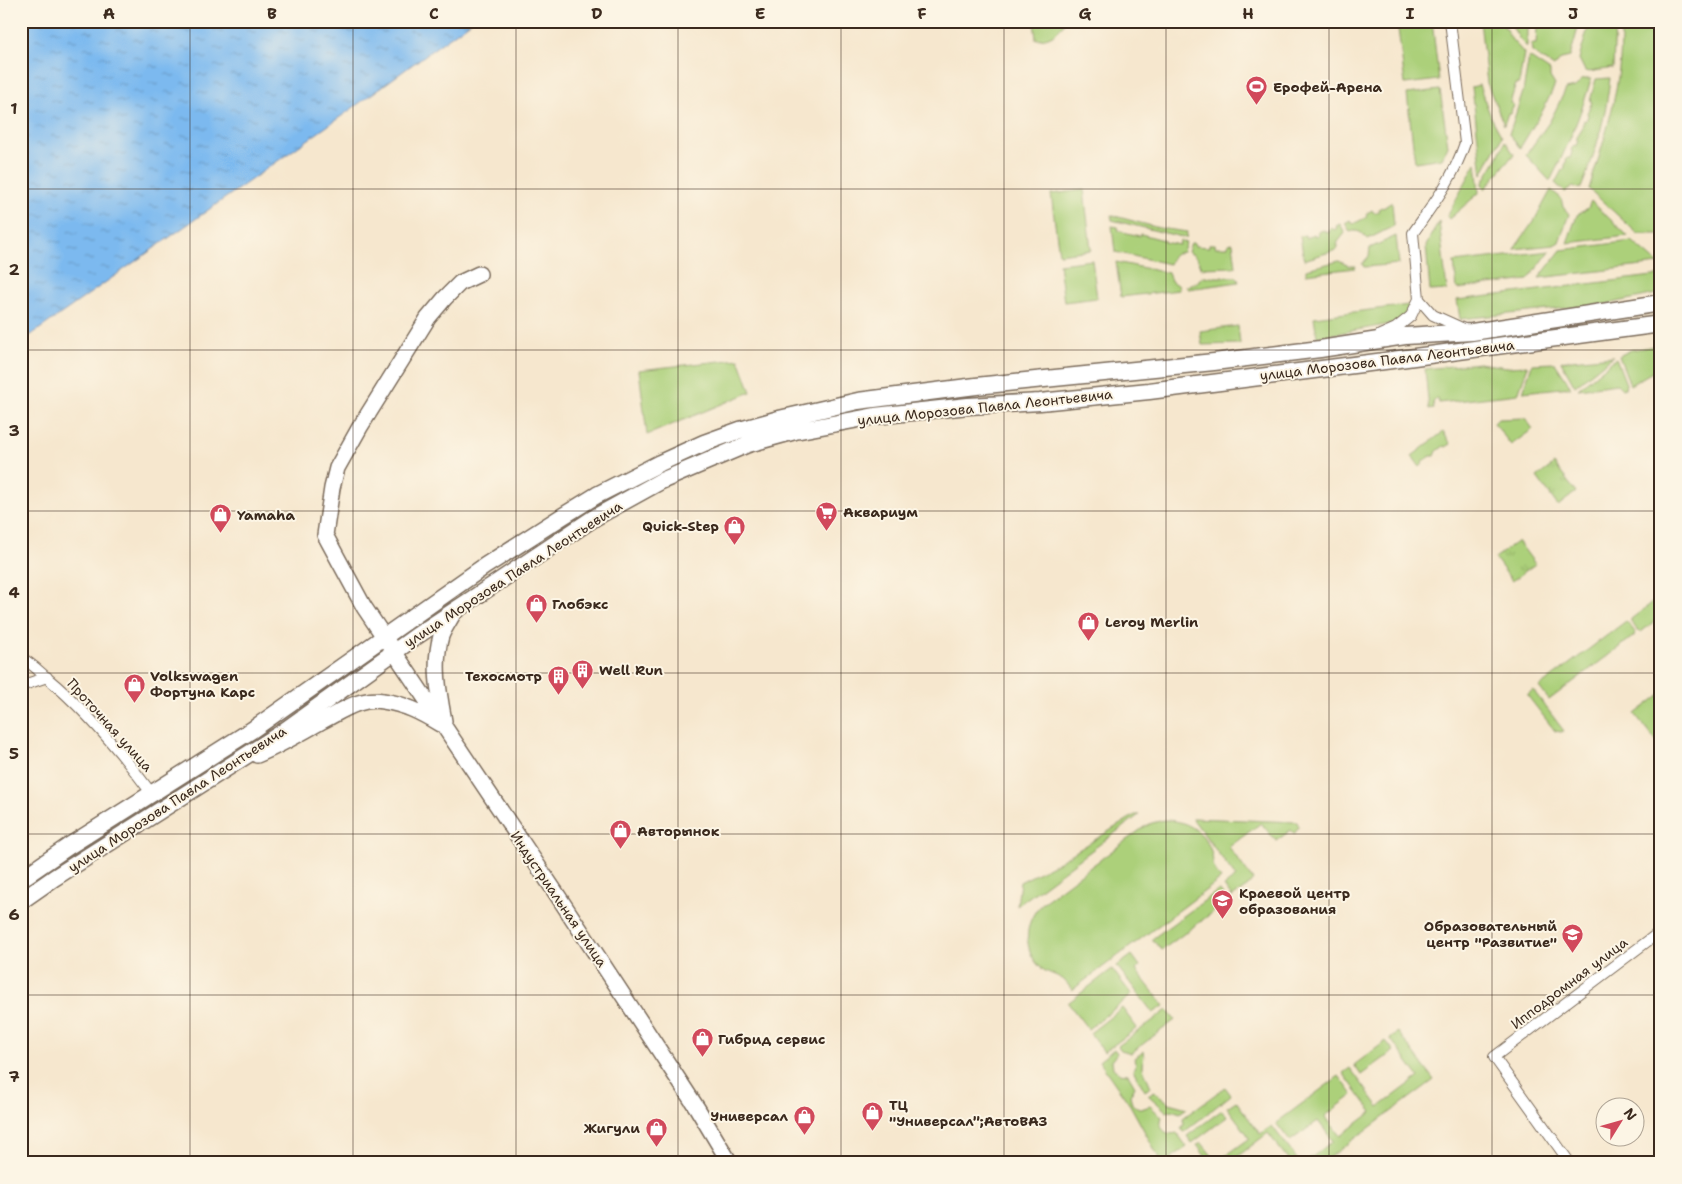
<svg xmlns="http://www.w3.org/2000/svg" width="1682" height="1184" viewBox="0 0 1682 1184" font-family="'Shantell Sans',sans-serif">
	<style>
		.grass { fill: #acd07a; stroke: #747d4c }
		.park { fill: url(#park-tufts); stroke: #747d4c }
		.water { fill: url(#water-ripples); stroke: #5c7286 }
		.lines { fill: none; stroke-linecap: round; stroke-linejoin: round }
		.street-casing { stroke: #7c6c5c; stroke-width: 12 }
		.secondary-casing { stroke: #7c6c5c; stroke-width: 18 }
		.primary-casing { stroke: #7c6c5c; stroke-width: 19 }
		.street { stroke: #fff; stroke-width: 10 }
		.secondary { stroke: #fff; stroke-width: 15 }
		.primary { stroke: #fff; stroke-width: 16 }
		.grid { fill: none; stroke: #3b2a1e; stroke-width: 1; stroke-opacity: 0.55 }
		.labels { text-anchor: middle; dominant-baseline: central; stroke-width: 4; stroke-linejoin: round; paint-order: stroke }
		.poi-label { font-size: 14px; font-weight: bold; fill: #3b2a1e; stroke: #fcf5e5; text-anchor: start }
		.street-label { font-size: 14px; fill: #3b2a1e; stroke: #fcf5e5 }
		.neatline { fill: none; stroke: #3b2a1e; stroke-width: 2 }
		.grid-label { font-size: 16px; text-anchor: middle; font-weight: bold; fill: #3b2a1e }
	</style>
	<defs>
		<pattern id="park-tufts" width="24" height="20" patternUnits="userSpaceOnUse" patternTransform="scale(1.25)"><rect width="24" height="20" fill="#acd07a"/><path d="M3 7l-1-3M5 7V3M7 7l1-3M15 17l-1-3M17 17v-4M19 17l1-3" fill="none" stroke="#95b369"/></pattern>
		<pattern id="water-ripples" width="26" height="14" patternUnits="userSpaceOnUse" patternTransform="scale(1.25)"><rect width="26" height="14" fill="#7cb9ef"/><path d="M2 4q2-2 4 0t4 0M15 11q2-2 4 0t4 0" fill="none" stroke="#6797c1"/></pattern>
	</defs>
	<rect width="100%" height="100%" fill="#fcf5e5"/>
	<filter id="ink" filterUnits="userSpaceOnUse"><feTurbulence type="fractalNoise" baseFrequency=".02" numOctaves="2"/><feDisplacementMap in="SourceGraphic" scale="10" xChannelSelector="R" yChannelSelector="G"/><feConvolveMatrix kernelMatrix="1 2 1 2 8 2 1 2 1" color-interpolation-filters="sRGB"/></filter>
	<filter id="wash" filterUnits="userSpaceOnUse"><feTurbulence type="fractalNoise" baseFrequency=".0096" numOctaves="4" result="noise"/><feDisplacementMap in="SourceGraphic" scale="20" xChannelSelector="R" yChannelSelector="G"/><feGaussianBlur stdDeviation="1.12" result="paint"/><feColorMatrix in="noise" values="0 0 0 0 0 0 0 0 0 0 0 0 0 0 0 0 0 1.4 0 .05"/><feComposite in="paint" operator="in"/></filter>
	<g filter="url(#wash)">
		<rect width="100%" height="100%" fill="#f6e7ce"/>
		<path class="grass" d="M1034 21H1065C1059 33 1050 39 1036 39Z
			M1397 21H1432L1439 80 1405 84Z
			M1480 21H1501L1512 40 1524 53 1519 84H1516L1510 103 1513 104 1511 113H1508L1504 125 1487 83Z
			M1509 21H1527V47L1520 40Z
			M1533 21H1580L1570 57 1561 59 1554 67 1532 52 1531 44H1536L1537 27 1533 26Z
			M1590 21H1615L1613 68 1589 72 1585 71 1579 59Z
			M1621 21H1661V234H1638L1589 189C1602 147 1616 105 1620 60 1621 47 1621 34 1621 21Z
			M1529 57 1550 71V77L1555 85 1543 110 1520 148 1509 134 1523 92Z
			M1610 78C1606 116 1596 153 1581 188L1573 187 1565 192 1555 183 1562 170H1564L1567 158H1570L1572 152 1571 150 1574 145 1576 146 1578 140 1576 139 1583 128 1582 127 1584 120 1586 121 1588 115 1587 113 1592 102 1590 101 1596 79Z
			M1583 79H1591C1581 115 1567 148 1550 181L1526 155 1550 121 1566 89 1575 87Z
			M1479 85 1491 117 1502 137 1482 174 1472 87Z
			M1440 90 1448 146 1442 158 1415 162 1407 94Z
			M1505 141 1514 154 1485 189 1482 184 1497 159Z
			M1476 163 1479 193 1449 219 1447 216Z
			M1084 190 1091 250 1059 254 1051 194Z
			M1551 190 1561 198 1563 207 1569 214 1559 242 1554 245 1514 249 1534 221Z
			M1591 201 1628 236 1567 243 1577 215 1588 208Z
			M1392 202 1394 226 1368 239C1362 233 1358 229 1350 232L1345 223 1350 220 1353 224 1367 217 1366 214 1372 210 1374 213 1379 211 1378 209 1382 207 1383 208Z
			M1111 215 1159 228 1187 232 1186 238 1112 220Z
			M1439 221 1447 290 1430 291 1426 246Z
			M1340 224 1345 233 1338 242 1336 250 1304 260 1300 236 1305 235 1306 238 1314 234 1315 236 1318 235V232L1324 230 1326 233 1330 232 1329 229 1332 228 1334 230 1337 228 1336 226Z
			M1112 226 1118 227 1119 231 1140 236 1141 234 1164 240V242L1179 245 1180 241 1186 243 1183 252C1175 253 1172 257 1169 264L1115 252Z
			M1396 236 1399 264 1364 267 1362 264 1369 256 1370 248Z
			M1632 241 1659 264 1539 278 1561 250Z
			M1191 243H1194L1195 246 1209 247V244H1215V247H1228V244L1233 243 1236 267 1201 268C1199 259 1196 256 1188 252Z
			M1550 251 1528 280 1457 289 1454 262Z
			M1092 260 1097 298 1064 302 1059 264Z
			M1339 261 1349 266H1356L1355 268 1306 274V269Z
			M1116 262 1168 273 1171 281 1179 286V290L1121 297Z
			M1661 275V293L1607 304 1460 319 1457 300Z
			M1202 277H1237L1239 282 1188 289 1186 287 1198 282Z
			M1409 305V307L1403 317 1391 324 1317 337 1314 317Z
			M1238 326 1240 344 1202 345 1200 331Z
			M1661 345V367L1630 385 1619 356 1631 350Z
			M1613 356 1575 386 1561 361Z
			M1616 358 1626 384 1625 388 1622 389 1617 384 1578 389Z
			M739 359 751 392 647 435 639 370Z
			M1479 363 1507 367 1528 366 1518 394 1439 403 1438 399H1435L1433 401 1434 409 1429 410 1425 369Z
			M1555 363 1571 387 1523 392 1532 364Z
			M1525 418 1533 429 1511 445 1494 423 1498 419Z
			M1443 432 1451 444 1446 447 1444 446 1437 451 1435 456H1431L1422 462 1423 464 1420 467 1412 456Z
			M1661 596V616L1641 632 1638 631 1631 622V619Z
			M1626 621 1635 632 1634 636 1549 700 1539 687Z
			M1533 690 1564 731 1561 732 1555 731 1527 695Z
			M1661 694V748L1635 714Z
			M1135 815H1139L1017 906 1020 882 1059 862Z
			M1192 818 1297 822 1299 827 1294 834 1291 830 1276 841 1261 823 1229 847 1253 880 1248 886 1232 897 1224 886 1236 877Z
			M1164 820C1185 820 1204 830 1211 851 1215 866 1210 865 1221 879L1072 990C1070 987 1067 983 1065 981 1059 975 1048 974 1041 968 1021 949 1024 918 1045 901L1144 827 1152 823Z
			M1219 890 1228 901 1162 950 1152 939Z
			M1132 955 1140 966 1136 970 1164 1006 1153 1013 1117 966Z
			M1112 969 1132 995 1088 1029 1068 1003Z
			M1122 1008 1137 1028 1104 1052 1090 1033Z
			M1167 1010 1175 1020 1131 1053 1121 1050 1118 1046Z
			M1398 1032 1434 1080 1322 1163H1304L1333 1141 1318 1121 1290 1141 1276 1123 1339 1076 1353 1095 1325 1116 1340 1136 1372 1112 1343 1073 1350 1068 1379 1107 1419 1077 1390 1038Z
			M1386 1041 1394 1051 1361 1075 1354 1065Z
			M1114 1049 1117 1053 1112 1060 1113 1068 1119 1073 1128 1074 1135 1086 1130 1095 1132 1104 1141 1109 1150 1106 1162 1117C1158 1128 1165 1136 1177 1133L1187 1147 1171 1158 1174 1163H1162L1130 1105 1099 1061Z
			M1144 1051 1143 1068 1151 1087 1145 1091 1133 1070 1136 1063 1135 1058Z
			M1225 1087 1231 1095 1184 1132 1181 1129 1184 1124 1183 1118Z
			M1154 1091 1169 1103 1187 1108 1180 1113 1172 1110 1167 1112 1148 1095Z
			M1236 1101 1260 1134 1272 1126 1300 1163H1291L1268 1133 1229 1163H1210L1197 1145 1201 1142 1217 1162 1250 1138 1227 1107Z
			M1222 1110 1227 1117 1192 1143 1187 1136Z"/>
		<path class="park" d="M1554 464 1576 492 1558 506 1537 477Z
			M1518 541 1535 564 1512 581 1495 558Z"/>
		<path class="water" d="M21 21H472L343 115 21 342Z"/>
	</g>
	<g filter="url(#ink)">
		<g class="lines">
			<defs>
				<path id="street" d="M1419 299 1433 315 1464 329
					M1380 335 1396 328 1411 316 1419 299 1413 233C1434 203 1453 179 1465 143L1450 21
					M21 658C30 662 38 670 46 677 86 710 121 752 152 794
					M21 686 47 677
					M1570 1163 1494 1057 1661 931"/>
				<path id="secondary" d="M479 274 460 283 445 298 428 318 360 427 337 468 332 488 325 535 364 607 554 890 697 1108 730 1163
					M444 721C439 694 433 664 441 636 444 628 450 620 454 612L457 610
					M257 755C279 746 301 733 322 721 342 711 360 697 383 701 405 704 422 713 440 724"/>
				<path id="primary" d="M21 879 69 846 252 730 485 566 563 516 597 495 660 463 704 443 740 430 779 419 858 401 976 386 1214 362 1320 349 1405 336 1472 332 1661 303
					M21 901 54 878 280 734 415 637 594 518 661 481 748 444 795 431 875 416 968 406 1040 402 1149 391 1377 362 1661 324"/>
			</defs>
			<use href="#street" class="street-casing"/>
			<use href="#secondary" class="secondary-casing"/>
			<use href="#primary" class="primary-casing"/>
			<use href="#street" class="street"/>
			<use href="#secondary" class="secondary"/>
			<use href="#primary" class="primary"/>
		</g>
	</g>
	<path class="grid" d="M190 21V1163M353 21V1163M516 21V1163M678 21V1163M841 21V1163M1004 21V1163M1166 21V1163M1329 21V1163M1492 21V1163M21 189H1661M21 350H1661M21 511H1661M21 673H1661M21 834H1661M21 995H1661"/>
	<defs>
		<symbol id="stadium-pin" viewBox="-11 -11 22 30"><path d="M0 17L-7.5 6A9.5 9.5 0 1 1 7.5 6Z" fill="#d1495b" stroke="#fcf5e5"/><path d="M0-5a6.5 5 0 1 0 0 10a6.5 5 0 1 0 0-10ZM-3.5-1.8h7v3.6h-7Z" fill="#fff"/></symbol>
		<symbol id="supermarket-pin" viewBox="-11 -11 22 30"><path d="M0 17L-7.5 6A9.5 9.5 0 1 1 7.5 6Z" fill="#d1495b" stroke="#fcf5e5"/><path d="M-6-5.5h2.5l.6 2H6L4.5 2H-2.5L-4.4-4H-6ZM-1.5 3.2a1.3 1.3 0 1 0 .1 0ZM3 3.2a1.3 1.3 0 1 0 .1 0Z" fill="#fff"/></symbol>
		<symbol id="shop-pin" viewBox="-11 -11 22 30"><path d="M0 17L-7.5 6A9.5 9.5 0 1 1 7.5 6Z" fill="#d1495b" stroke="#fcf5e5"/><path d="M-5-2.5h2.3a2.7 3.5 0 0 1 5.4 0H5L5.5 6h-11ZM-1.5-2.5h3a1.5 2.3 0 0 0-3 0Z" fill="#fff"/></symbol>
		<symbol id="building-pin" viewBox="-11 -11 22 30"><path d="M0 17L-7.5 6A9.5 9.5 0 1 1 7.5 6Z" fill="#d1495b" stroke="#fcf5e5"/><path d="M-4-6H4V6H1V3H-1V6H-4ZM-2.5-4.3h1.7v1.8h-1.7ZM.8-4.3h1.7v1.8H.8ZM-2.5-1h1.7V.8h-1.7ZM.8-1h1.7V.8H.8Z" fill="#fff"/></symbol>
		<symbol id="school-pin" viewBox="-11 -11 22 30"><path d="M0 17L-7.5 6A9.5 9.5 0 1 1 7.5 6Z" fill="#d1495b" stroke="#fcf5e5"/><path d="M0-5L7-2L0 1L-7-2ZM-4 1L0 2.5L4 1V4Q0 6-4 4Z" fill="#fff"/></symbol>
	</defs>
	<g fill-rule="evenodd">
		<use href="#stadium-pin" x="1244" y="74" width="25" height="34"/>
		<use href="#supermarket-pin" x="814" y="500" width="25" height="34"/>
		<use href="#shop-pin" x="208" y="502" width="25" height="34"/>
		<use href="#shop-pin" x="722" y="514" width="25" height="34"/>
		<use href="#shop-pin" x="524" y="592" width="25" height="34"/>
		<use href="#shop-pin" x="1076" y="610" width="25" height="34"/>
		<use href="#building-pin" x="570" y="658" width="25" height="34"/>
		<use href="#building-pin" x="546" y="664" width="25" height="34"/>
		<use href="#shop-pin" x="122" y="672" width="25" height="34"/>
		<use href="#shop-pin" x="608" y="818" width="25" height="34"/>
		<use href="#school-pin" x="1210" y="888" width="25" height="34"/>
		<use href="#school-pin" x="1560" y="922" width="25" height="34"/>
		<use href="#shop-pin" x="690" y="1026" width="25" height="34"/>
		<use href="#shop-pin" x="860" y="1100" width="25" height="34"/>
		<use href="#shop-pin" x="792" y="1104" width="25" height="34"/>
		<use href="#shop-pin" x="644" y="1116" width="25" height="34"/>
	</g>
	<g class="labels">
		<g class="poi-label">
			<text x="1273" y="87">Ерофей-Арена</text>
			<text x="843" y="512">Аквариум</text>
			<text x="237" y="515">Yamaha</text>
			<text x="719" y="526" text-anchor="end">Quick-Step</text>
			<text x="552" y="604">Глобэкс</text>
			<text x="1105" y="622">Leroy Merlin</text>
			<text x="599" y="670">Well Run</text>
			<text x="150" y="676">Volkswagen<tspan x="150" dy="16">Фортуна Карс</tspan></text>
			<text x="542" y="676" text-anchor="end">Техосмотр</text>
			<text x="637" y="831">Авторынок</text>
			<text x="1239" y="893">Краевой центр<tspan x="1239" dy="16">образования</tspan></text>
			<text x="1557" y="926" text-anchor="end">Образовательный<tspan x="1557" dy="16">центр "Развитие"</tspan></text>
			<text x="718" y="1039">Гибрид сервис</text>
			<text x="889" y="1105">ТЦ<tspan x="889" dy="16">"Универсал";АвтоВАЗ</tspan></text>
			<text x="788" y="1116" text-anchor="end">Универсал</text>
			<text x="640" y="1128" text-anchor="end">Жигули</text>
		</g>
		<g class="street-label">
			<text transform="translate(1387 360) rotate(-7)">улица Морозова Павла Леонтьевича</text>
			<text transform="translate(985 407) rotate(-6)">улица Морозова Павла Леонтьевича</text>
			<text transform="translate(513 574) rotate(-33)">улица Морозова Павла Леонтьевича</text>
			<text transform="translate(110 725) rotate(48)">Проточная улица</text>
			<text transform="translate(177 799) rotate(-33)">улица Морозова Павла Леонтьевича</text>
			<text transform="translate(559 899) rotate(56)">Индустриальная улица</text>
			<text transform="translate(1569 983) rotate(-37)">Ипподромная улица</text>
		</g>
	</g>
	<rect width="1682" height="1184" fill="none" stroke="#fcf5e5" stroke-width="55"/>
	<g transform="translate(1620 1122) rotate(53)"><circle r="24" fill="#fcf5e5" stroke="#afa495"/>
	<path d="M0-4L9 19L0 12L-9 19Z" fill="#d1495b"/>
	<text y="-8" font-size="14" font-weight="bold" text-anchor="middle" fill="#3b2a1e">N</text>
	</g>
	<rect x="28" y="28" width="1626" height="1128" class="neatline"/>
	<g class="grid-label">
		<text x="109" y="19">A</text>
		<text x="272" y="19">B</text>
		<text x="434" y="19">C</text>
		<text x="597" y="19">D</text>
		<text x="760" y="19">E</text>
		<text x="922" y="19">F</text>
		<text x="1085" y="19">G</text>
		<text x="1248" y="19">H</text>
		<text x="1410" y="19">I</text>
		<text x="1573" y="19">J</text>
		<text x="14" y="114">1</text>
		<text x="14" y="275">2</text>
		<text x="14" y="436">3</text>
		<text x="14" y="598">4</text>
		<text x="14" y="759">5</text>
		<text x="14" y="920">6</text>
		<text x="14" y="1082">7</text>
	</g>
</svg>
